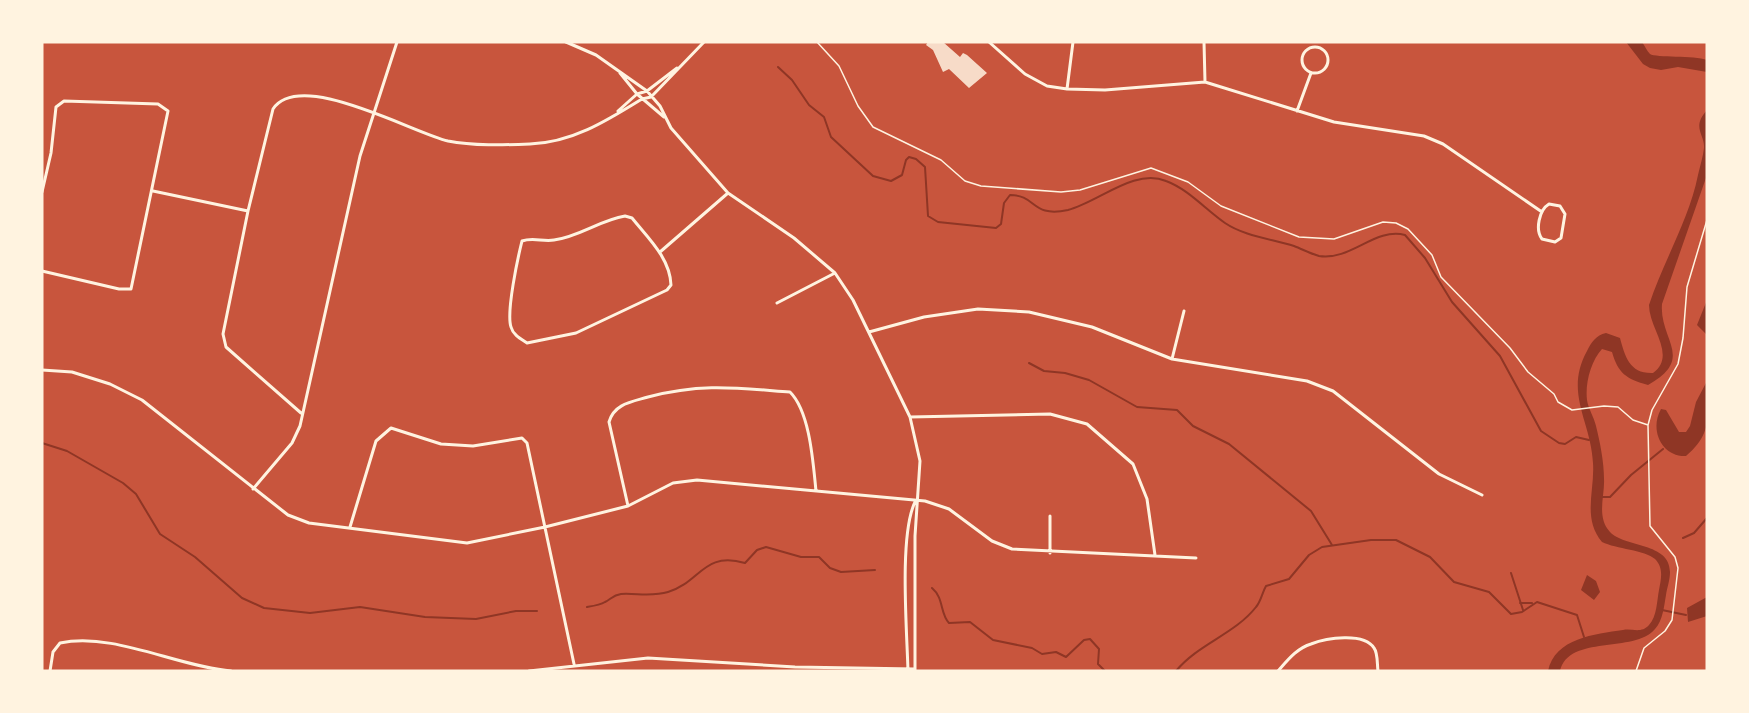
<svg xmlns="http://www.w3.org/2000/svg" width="1749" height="713" viewBox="0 0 1749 713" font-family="'Times New Roman',serif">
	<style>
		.water { fill: #8f3625 }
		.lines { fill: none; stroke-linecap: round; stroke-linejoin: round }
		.stream { stroke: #8f3625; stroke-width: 2 }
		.building { fill: #f7dbc8 }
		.path { stroke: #fff3e0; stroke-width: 1.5 }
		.minor { stroke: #fff3e0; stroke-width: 3 }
	</style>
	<rect width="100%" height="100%" fill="#c8553d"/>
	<path class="water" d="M1626 42H1642C1645 46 1647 51 1650 54 1656 58 1694 55 1707 60V72L1678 67 1661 70 1650 68 1643 64Z
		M1707 110V175L1662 304C1659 340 1696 358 1648 385 1626 379 1618 373 1612 352L1602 349C1591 361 1585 383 1587 400 1588 408 1594 417 1596 426 1600 442 1604 462 1604 479 1605 496 1596 517 1610 532 1625 548 1670 542 1670 572 1670 580 1667 588 1666 595 1664 606 1663 620 1655 629 1634 654 1569 634 1560 671H1548C1555 638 1595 634 1623 630 1632 628 1641 634 1649 625 1657 617 1657 600 1659 590 1661 579 1664 568 1655 559 1645 550 1616 549 1602 542 1582 518 1595 490 1593 463 1591 421 1564 393 1587 351 1591 343 1596 335 1606 333L1620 338C1625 357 1630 374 1653 373 1677 355 1649 329 1649 305 1663 262 1689 220 1698 175 1700 166 1703 157 1704 148 1705 134 1691 128 1707 110Z
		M1707 300V335L1697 325Z
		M1707 381C1707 415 1714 432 1686 456 1662 457 1649 430 1661 409L1666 410 1679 432H1686L1690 426 1696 402Z
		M1587 575 1596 581 1600 592 1594 600 1581 590Z
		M1707 597V616L1688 622 1687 608Z"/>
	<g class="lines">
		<path class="stream" d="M778 67 792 80 809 105 824 117 831 137 873 176 891 181 902 175 906 160 909 157 916 159 925 167 928 216 938 222 996 228 1001 224 1004 203 1010 195C1037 195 1031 218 1068 210 1099 202 1134 168 1166 181 1188 189 1206 210 1225 223 1244 236 1272 239 1294 246 1302 249 1311 254 1319 256 1351 261 1375 227 1405 235L1425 258 1452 302 1500 356 1541 431 1559 443 1565 444 1576 437 1589 440
			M1029 363 1044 371 1065 373 1089 380 1137 407 1177 410 1193 426 1229 444 1311 511 1332 545
			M42 443 67 451 123 483 136 494 160 534 195 557 242 598 264 608 310 613 360 607 425 617 476 619 516 611H537
			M1601 497H1610L1631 475 1663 449
			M1683 538 1694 533 1707 518
			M1511 573 1523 610
			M932 588C944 598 940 614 949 623L970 622 993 640 1032 648 1042 654 1056 652 1066 657 1084 640 1090 639 1099 649 1098 664 1105 671
			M1520 603H1532
			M587 607C593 606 600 605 605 602 611 599 613 595 621 594 636 593 652 597 668 592 701 582 703 551 745 563L757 550 766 547 801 557H819L830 568 841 572 875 570
			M1662 610 1686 615
			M1176 671C1198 644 1235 634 1256 607 1261 601 1262 593 1266 586L1289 579 1309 555 1322 547 1371 540H1396L1430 557 1454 582 1489 592 1511 614 1522 612 1537 602 1577 615 1584 637"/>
	</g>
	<path class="building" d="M928 42H943L960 57 963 53 967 55 987 73 969 88 949 69 943 72 933 50 926 45Z"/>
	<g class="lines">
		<path class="path" d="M817 42 839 66 858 106 873 127 941 160 965 181 981 186 1061 192 1080 190 1151 168 1188 182 1221 206 1299 237 1334 239 1383 222 1396 223 1408 229 1432 255 1441 277 1510 348 1528 372 1554 394 1558 402 1572 410 1604 406 1618 407 1633 420 1648 425
			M1636 671 1644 648 1665 631 1672 620 1678 568 1675 557 1650 526 1648 425 1652 410 1678 364 1683 338 1687 287 1707 220"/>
		<path class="minor" d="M566 42 596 55 647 91 660 106 671 128 728 193 794 238 835 273 853 300 910 417 920 461 915 536V671
			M989 42 1025 74 1047 86 1067 89 1105 90 1205 82 1334 122 1424 136 1443 144 1542 212
			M1204 42 1205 82
			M1302 60a13 13 0 1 1 26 0a13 13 0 1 1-26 0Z
			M620 73 637 94 664 117
			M1067 89 1073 42
			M618 111 637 94 647 91 677 68
			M1297 111 1311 73
			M153 191 248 211
			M42 192 51 153 56 107 64 101 158 104 168 111 131 289H119L42 271
			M1549 204 1560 206 1565 214 1561 238 1555 242 1542 239C1535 230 1539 210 1549 204Z
			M625 216 632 218C648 238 670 258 671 285L667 290 576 333 527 343C521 339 513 335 511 327 506 312 518 257 522 241 533 237 543 242 554 240 579 237 600 220 625 216Z
			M660 252 728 193
			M777 303 835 273
			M869 332 924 317 978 309 1029 312 1092 327 1172 359 1307 381 1333 391 1439 474 1482 495
			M1172 359 1184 311
			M42 370 72 372 110 384 142 400 288 515 309 523 467 543 545 527 628 506 673 483 697 480 925 501 949 509 992 541 1012 549 1196 558
			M301 413 226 347 223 334 248 211 273 109C300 69 411 132 448 141 473 146 504 145 530 144 572 143 608 120 642 99L651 97 704 42
			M910 417 1050 414 1087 424 1133 464 1147 499 1155 555
			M253 489 292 443 300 426 360 156 397 42
			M628 506 609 422C614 404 631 402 648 397 702 383 736 388 790 392 810 412 813 462 816 491
			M350 527 376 441 391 428 441 444 473 446 522 438 527 443 574 664
			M1050 553V516
			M50 671 53 652 60 643C114 632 175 666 231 671
			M529 671 648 658 795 667 915 669
			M908 671C907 631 899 535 915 502
			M1278 671C1287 661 1297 648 1311 644 1326 638 1364 632 1374 648 1378 653 1377 664 1378 671"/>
	</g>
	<rect width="1749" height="713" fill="none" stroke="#fff3e0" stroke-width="87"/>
</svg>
